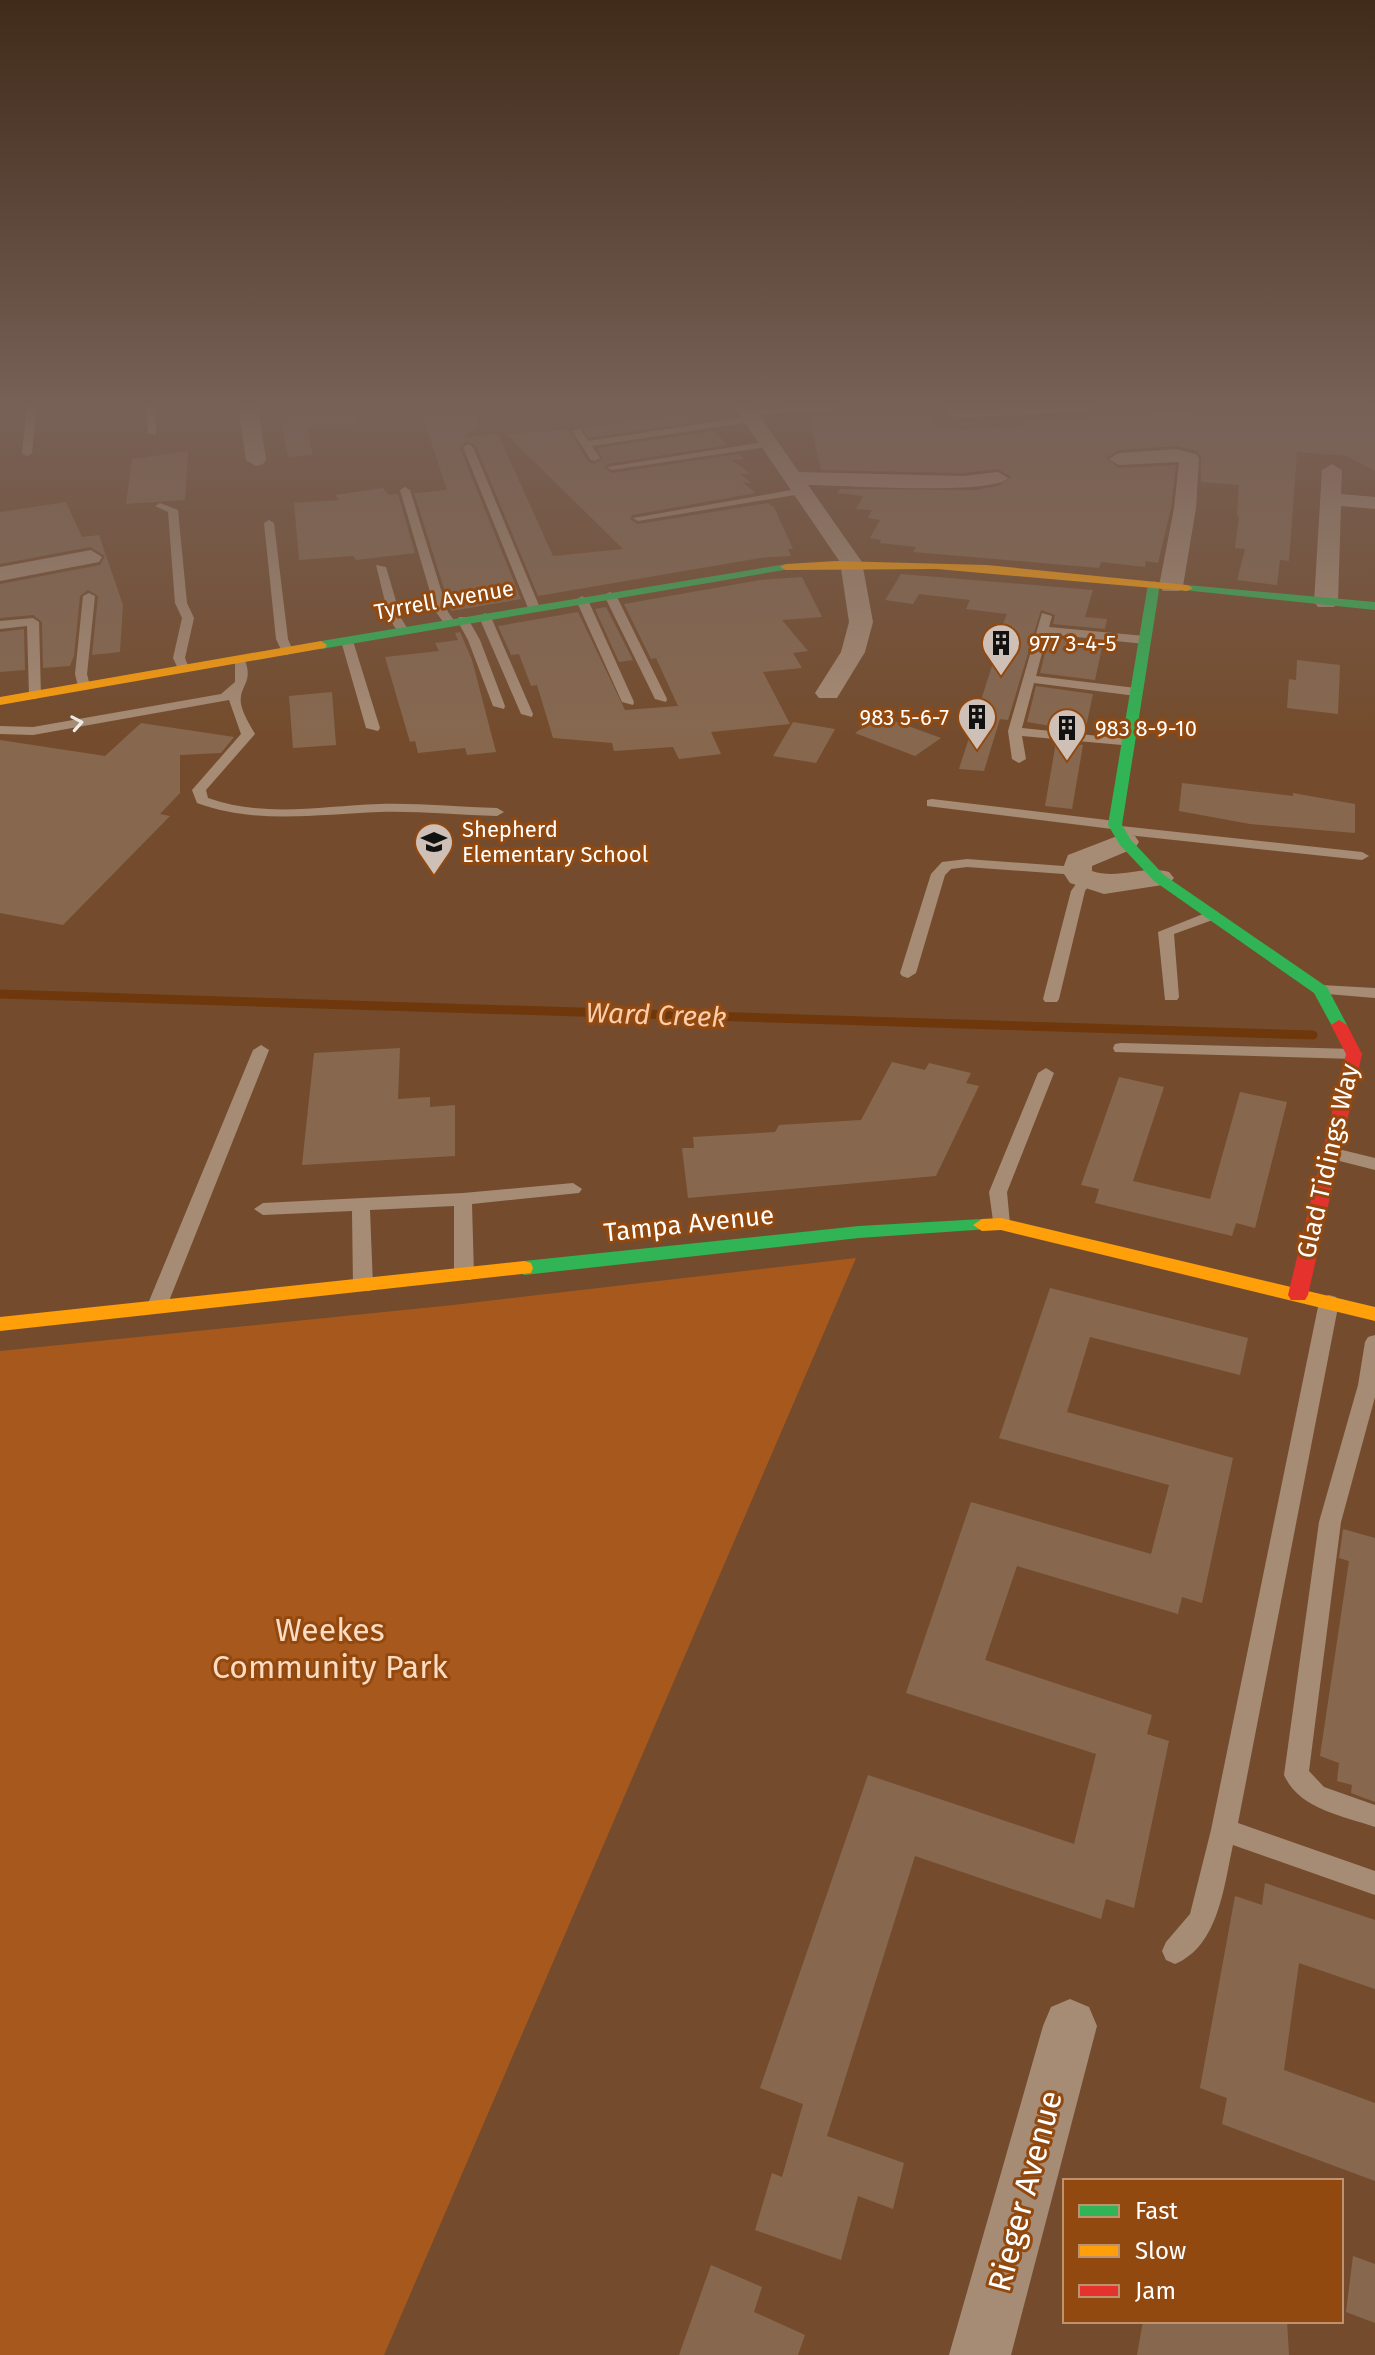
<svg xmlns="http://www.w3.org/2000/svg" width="1375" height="2355" viewBox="0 0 1375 2355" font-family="'Fira Sans',sans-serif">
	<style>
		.green { fill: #a7581c }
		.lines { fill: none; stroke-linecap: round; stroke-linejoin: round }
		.stream { stroke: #6e380c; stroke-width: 9 }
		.building { fill: #87684f }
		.lane { fill: #a78c75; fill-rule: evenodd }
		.street { fill: #a78c75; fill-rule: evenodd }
		.fast { fill: #30b455; fill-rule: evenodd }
		.slow { fill: #ff9f0a; fill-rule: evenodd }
		.jam { fill: #e5322d; fill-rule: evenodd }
		.oneway { stroke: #f2eeea }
		.labels { text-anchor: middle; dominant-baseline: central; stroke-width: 6; stroke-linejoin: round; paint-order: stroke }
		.far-street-label { font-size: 22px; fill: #fff; stroke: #92490f }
		.far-poi-label { font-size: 22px; fill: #fff; stroke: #92490f; text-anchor: start }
		.street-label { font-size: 26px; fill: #fff; stroke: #92490f }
		.water-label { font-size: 28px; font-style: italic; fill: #fbcdab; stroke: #92490f }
		.near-park-label { font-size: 32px; fill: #fedcc2; stroke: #92490f }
		.near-street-label { font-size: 32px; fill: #fff; stroke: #92490f }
	</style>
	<rect width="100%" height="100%" fill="#744c2d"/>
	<path class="green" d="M856 1258 384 2355H0V1351L453 1305Z"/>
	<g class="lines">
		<path class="stream" d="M0 994 1313 1035"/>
	</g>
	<path class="building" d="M278 405H356L357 424 307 427 313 455 288 457Z
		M419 405H477L478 426 461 438 498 434 553 556 623 549 506 434 569 430 588 462 594 464 603 459 597 448 713 431 728 445 607 464 604 468 612 473 739 454 744 459 732 460 750 474H740L751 483 742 482 756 493 632 515 630 519 638 524 768 503 774 507 793 549H788L791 556 760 558 538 596 476 446 466 441 460 448 521 599 451 611 414 493 447 490Z
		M882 405H917L938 428 960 429 1023 427 1019 421 1289 405H1375V471L1347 456 1297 452 1289 561 1280 560 1277 585 1237 580 1245 549 1235 548 1239 516 1237 515 1239 485 1201 482V456L1197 451 1177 446 1119 450 1106 458 1119 468 1176 465 1171 508 1158 563 1146 561 1145 567 1101 562 1099 568 913 552 916 547 880 543 881 540 870 538 880 520 868 518 872 510 856 509 863 496 837 493 840 489 975 490 998 486 1011 477 998 469 963 473 821 470 809 417 890 414Z
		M692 413 702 421 589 438 583 428Z
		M188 451 185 500 126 504 132 459Z
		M383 488 389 495 398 494 415 553 356 560 353 556 299 560 294 503 339 500 335 495Z
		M66 502 82 537 99 535 123 605 120 652 92 655 98 596 88 590 80 596 74 656 70 666 43 668 42 622 33 615 0 618V584L100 565 105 556 90 547 0 564V512Z
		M901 574 1093 590 1085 617 1107 619 1105 629 1053 624 1055 615 1041 610 1008 720 1000 719 984 771 959 769 999 644 995 643 1007 614 966 609 970 600 919 594 913 604 885 600Z
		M802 577 822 617 782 620 808 651 793 653 802 668 763 672 790 724 711 732 721 754 679 759 673 747 614 751 612 743 553 738 537 685 531 686 519 654 511 655 498 626 578 612 625 710 678 706 656 658 651 659 624 604 760 580Z
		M606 607 633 660 619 662 595 609Z
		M24 629 25 670 0 672V632Z
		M460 632 472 660 496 752 467 755 465 748 418 753 415 741 410 742 385 657 439 651 435 643 458 640 455 633Z
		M1049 637 1103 643 1095 680 1040 673Z
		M1297 660 1340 665 1338 714 1287 708 1289 679 1296 680Z
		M1036 686 1093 694 1085 732 1027 722Z
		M332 692 336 745 293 748 289 696Z
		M881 716 941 738 915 756 855 733Z
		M793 722 835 729 816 763 773 756Z
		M141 723 234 737 221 753 180 755V793L160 814 170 816 63 925 0 913V740L105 756Z
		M1056 742 1083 745 1072 809 1045 806Z
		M1182 783 1293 796V793L1355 804V833L1250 824 1179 811Z
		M400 1048 398 1099 430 1097V1107L455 1105V1156L302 1165 314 1053Z
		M892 1062 925 1070 929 1063 971 1073 966 1083 979 1086 936 1176 688 1198 682 1148H694L693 1137 775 1132 779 1125 861 1120Z
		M1119 1077 1164 1087 1133 1181 1210 1199 1240 1092 1287 1102 1255 1228 1236 1223 1232 1236 1095 1203 1099 1189 1081 1185Z
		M1050 1288 1248 1338 1240 1375 1090 1337 1067 1412 1233 1458 1202 1603 1182 1597 1178 1614 1017 1566 985 1660 1152 1715 1147 1734 1169 1741 1134 1908 1106 1899 1101 1919 915 1856 827 2136 904 2163 893 2209 858 2196 841 2260 755 2230 772 2173 782 2177 803 2104 760 2088 868 1775 1074 1844 1096 1754 906 1693 971 1502 1151 1554 1169 1485 999 1438Z
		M1343 1529 1375 1538V1802L1351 1793 1352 1785 1337 1781 1339 1763 1320 1756 1349 1561 1339 1558Z
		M1265 1883 1375 1920V1989L1299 1963 1284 2070 1375 2103V2181L1222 2124 1227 2098 1200 2088 1235 1896 1262 1905Z
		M1353 2256 1375 2264V2323L1346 2312Z
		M711 2265 762 2287 754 2312 805 2335 798 2355H679Z
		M1143 2321H1287L1289 2355H1137Z"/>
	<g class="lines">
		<path class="lane" d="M27 405H37L32 453 27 456 22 453Z
			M145 405H155L156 435 148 433Z
			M819 405 841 407 836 410 747 415 742 412 747 409Z
			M753 416 758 419 756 421 592 446 600 458 595 461 591 460 572 431 580 429 588 441Z
			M770 441 774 442V446L612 470 607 467Z
			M468 444 473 447 540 608 538 610 528 608 463 447Z
			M405 487 410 490 448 612 456 623 454 626H446L436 612 400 490Z
			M803 488 808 491 807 493 638 521 633 518Z
			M160 503 178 510 187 603 194 618 185 658 189 668 183 672 179 671 173 658 182 618 175 603 168 512 155 506Z
			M269 520 274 523 288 639 293 651 287 655 283 654 276 639 264 523Z
			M376 565 386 567 401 618 409 631 407 634H399L389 618Z
			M610 592 616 595 667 699 666 702 655 699 604 595Z
			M89 593 95 596 87 674 90 686 84 690 78 686 75 674 83 596Z
			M582 596 588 600 634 702 633 705 622 702 576 600Z
			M485 613 491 617 533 714 532 717 521 714 479 617Z
			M1042 613 1052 616 1049 627 1145 636 1151 640 1145 644 1047 634 1036 676 1136 688 1142 692 1136 696 1034 683 1022 728 1128 739 1135 743 1133 746 1022 736 1026 759 1019 763 1012 759 1008 731Z
			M459 617H467L480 640 505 706 504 709 493 706 468 640 457 620Z
			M33 618 39 622 41 695 35 699 29 695 27 626 0 629V621Z
			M347 637 353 641 380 728 378 731 366 728 341 641Z
			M235 656H243C256 683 238 685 241 704 243 714 250 725 255 734L206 790 208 798C264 818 321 806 380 804 419 803 458 807 497 808L504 812 497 816C458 815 419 811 380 812 317 814 258 825 197 803L192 790 241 734 229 700 33 735 0 734V726L33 727 221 694 235 682Z
			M932 799 1115 821 1120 822 1121 826 1362 852 1369 856 1362 860 1118 834 1113 833 1112 829 927 806V800Z
			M967 859 1077 867 1084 871 1077 875 967 867 951 869 945 875 916 973 908 978 902 976 900 973 931 874 942 862Z
			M1086 876 1093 880 1085 891 1059 999 1057 1002H1045L1043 999 1071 891 1081 877Z
			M1213 910 1218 912V918L1174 934 1179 997 1177 1000H1165L1158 932Z
			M1321 985 1375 988V998L1315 993 1313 990 1315 987Z
			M1121 1043 1354 1049 1362 1054 1354 1059 1115 1052 1113 1048 1115 1044Z
			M261 1045 269 1050 167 1306 164 1311H150L147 1306 253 1050Z
			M1046 1068 1054 1073 1007 1192 1010 1224 1001 1230 994 1228 989 1192 1038 1073Z
			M1330 1147 1375 1158V1170L1324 1157 1321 1153Z
			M573 1183 582 1189 579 1193 472 1204 474 1275 471 1280H457L454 1275V1206L370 1210 373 1286 370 1291H356L353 1286 352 1211 263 1215 254 1209 263 1203 463 1193Z
			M1329 1295 1336 1297 1339 1302 1238 1823 1375 1871V1895L1233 1845C1224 1885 1219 1946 1175 1964L1166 1960 1162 1951 1166 1942 1190 1914 1211 1830 1319 1302 1322 1297Z
			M1375 1335V1397L1341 1522 1309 1771 1324 1787 1375 1805V1827C1343 1816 1299 1809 1284 1775L1319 1522 1358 1385 1365 1342 1368 1337Z"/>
		<path class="street" d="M238 405H258L266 460 263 464 256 466 246 460Z
			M733 405H752L799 472 963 476 998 472 1008 478C993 496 839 485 808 485L862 562 873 622 865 652 837 698H819L815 693 841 652 849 622 840 562Z
			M944 405 965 406 1099 405 1090 411 960 418 953 416Z
			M1176 449 1196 454 1199 458 1196 508 1183 586 1179 591H1163L1159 586 1174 508 1179 462 1119 465 1109 459 1119 453Z
			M1332 464 1342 470 1341 494 1375 497V509L1341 506 1338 602 1334 607H1318L1314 602 1322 470Z
			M91 550 102 557 99 562 0 581V567Z
			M1125 833 1135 836 1139 842 1135 848 1092 866V871C1118 880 1143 865 1169 872L1174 878 1169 884 1104 894 1070 883 1062 871 1068 855Z
			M1070 1999 1089 2007 1097 2026 1011 2355H949L1043 2026 1051 2007Z"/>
		<path class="fast" d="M786 564 790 565V569L321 649 315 645 321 641Z
			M1154 581 1160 584 1122 825 1131 840 1164 875 1327 987 1347 1025 1345 1028H1333L1314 993 1154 881 1120 845 1108 825 1148 584Z
			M1187 585 1375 602V610L1183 590 1181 588Z
			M982 1219 991 1225 989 1229 859 1238 524 1275 515 1268 524 1261 859 1226Z"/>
		<path class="slow" d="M836 561 987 565 1187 585 1193 588 1187 591 937 569 786 570 780 567 786 564Z
			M321 641 327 645 325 648 0 705V697Z
			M1001 1218 1375 1307V1321L1001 1230 982 1231 973 1225 982 1219Z
			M524 1261 531 1263 533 1268 531 1273 0 1331V1317Z"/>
		<path class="jam" d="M1339 1020 1347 1025 1362 1054 1308 1295 1305 1300H1291L1288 1295 1346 1054 1331 1025Z"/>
	</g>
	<defs><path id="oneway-chevron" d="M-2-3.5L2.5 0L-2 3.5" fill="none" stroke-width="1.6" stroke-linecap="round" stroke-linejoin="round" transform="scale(2)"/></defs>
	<use class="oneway" href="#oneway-chevron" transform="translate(77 723) rotate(-10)"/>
	<linearGradient id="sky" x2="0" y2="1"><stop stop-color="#402a19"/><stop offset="0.55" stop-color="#776157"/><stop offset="1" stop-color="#776157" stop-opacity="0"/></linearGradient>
	<rect width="1375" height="735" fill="url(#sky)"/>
	<defs>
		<symbol id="building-pin" viewBox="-11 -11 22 30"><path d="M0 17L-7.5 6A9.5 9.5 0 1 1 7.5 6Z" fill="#cec0b6" stroke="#92490f"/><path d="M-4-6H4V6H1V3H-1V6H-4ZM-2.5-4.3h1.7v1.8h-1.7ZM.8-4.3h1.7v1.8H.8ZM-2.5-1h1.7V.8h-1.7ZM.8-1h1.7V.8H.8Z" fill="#111"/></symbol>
		<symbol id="school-pin" viewBox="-11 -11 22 30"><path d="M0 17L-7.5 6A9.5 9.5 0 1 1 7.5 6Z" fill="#cec0b6" stroke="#92490f"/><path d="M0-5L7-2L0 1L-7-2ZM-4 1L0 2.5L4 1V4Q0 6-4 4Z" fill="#111"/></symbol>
	</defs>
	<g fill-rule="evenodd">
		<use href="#building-pin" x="979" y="621" width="44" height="60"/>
		<use href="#building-pin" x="955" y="695" width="44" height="60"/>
		<use href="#building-pin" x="1045" y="706" width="44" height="60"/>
		<use href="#school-pin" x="412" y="820" width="44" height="60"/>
	</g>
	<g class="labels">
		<g class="far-street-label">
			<text transform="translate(444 600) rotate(-10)">Tyrrell Avenue</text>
		</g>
		<g class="far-poi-label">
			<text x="1029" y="643">977 3-4-5</text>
			<text x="949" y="717" text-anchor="end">983 5-6-7</text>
			<text x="1095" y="728">983 8-9-10</text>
			<text x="462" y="829">Shepherd<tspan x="462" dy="25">Elementary School</tspan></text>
		</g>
		<g class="street-label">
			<text transform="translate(1328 1161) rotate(-77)">Glad Tidings Way</text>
			<text transform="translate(689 1224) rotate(-6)">Tampa Avenue</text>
		</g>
		<g class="water-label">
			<text transform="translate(656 1015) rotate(2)">Ward Creek</text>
		</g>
		<g class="near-park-label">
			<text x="330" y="1630">Weekes<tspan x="330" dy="37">Community Park</tspan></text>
		</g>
		<g class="near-street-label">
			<text transform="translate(1025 2191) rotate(-75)">Rieger Avenue</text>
		</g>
	</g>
	<rect x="1063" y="2179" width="280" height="144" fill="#92490f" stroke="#be926f" stroke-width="2"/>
	<rect x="1079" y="2205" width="40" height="12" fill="#30b455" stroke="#be926f" stroke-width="2"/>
	<text x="1135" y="2219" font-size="24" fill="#ffffff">Fast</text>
	<rect x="1079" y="2245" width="40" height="12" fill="#ff9f0a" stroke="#be926f" stroke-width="2"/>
	<text x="1135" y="2259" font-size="24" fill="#ffffff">Slow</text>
	<rect x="1079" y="2285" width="40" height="12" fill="#e5322d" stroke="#be926f" stroke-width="2"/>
	<text x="1135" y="2299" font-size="24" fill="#ffffff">Jam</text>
</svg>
